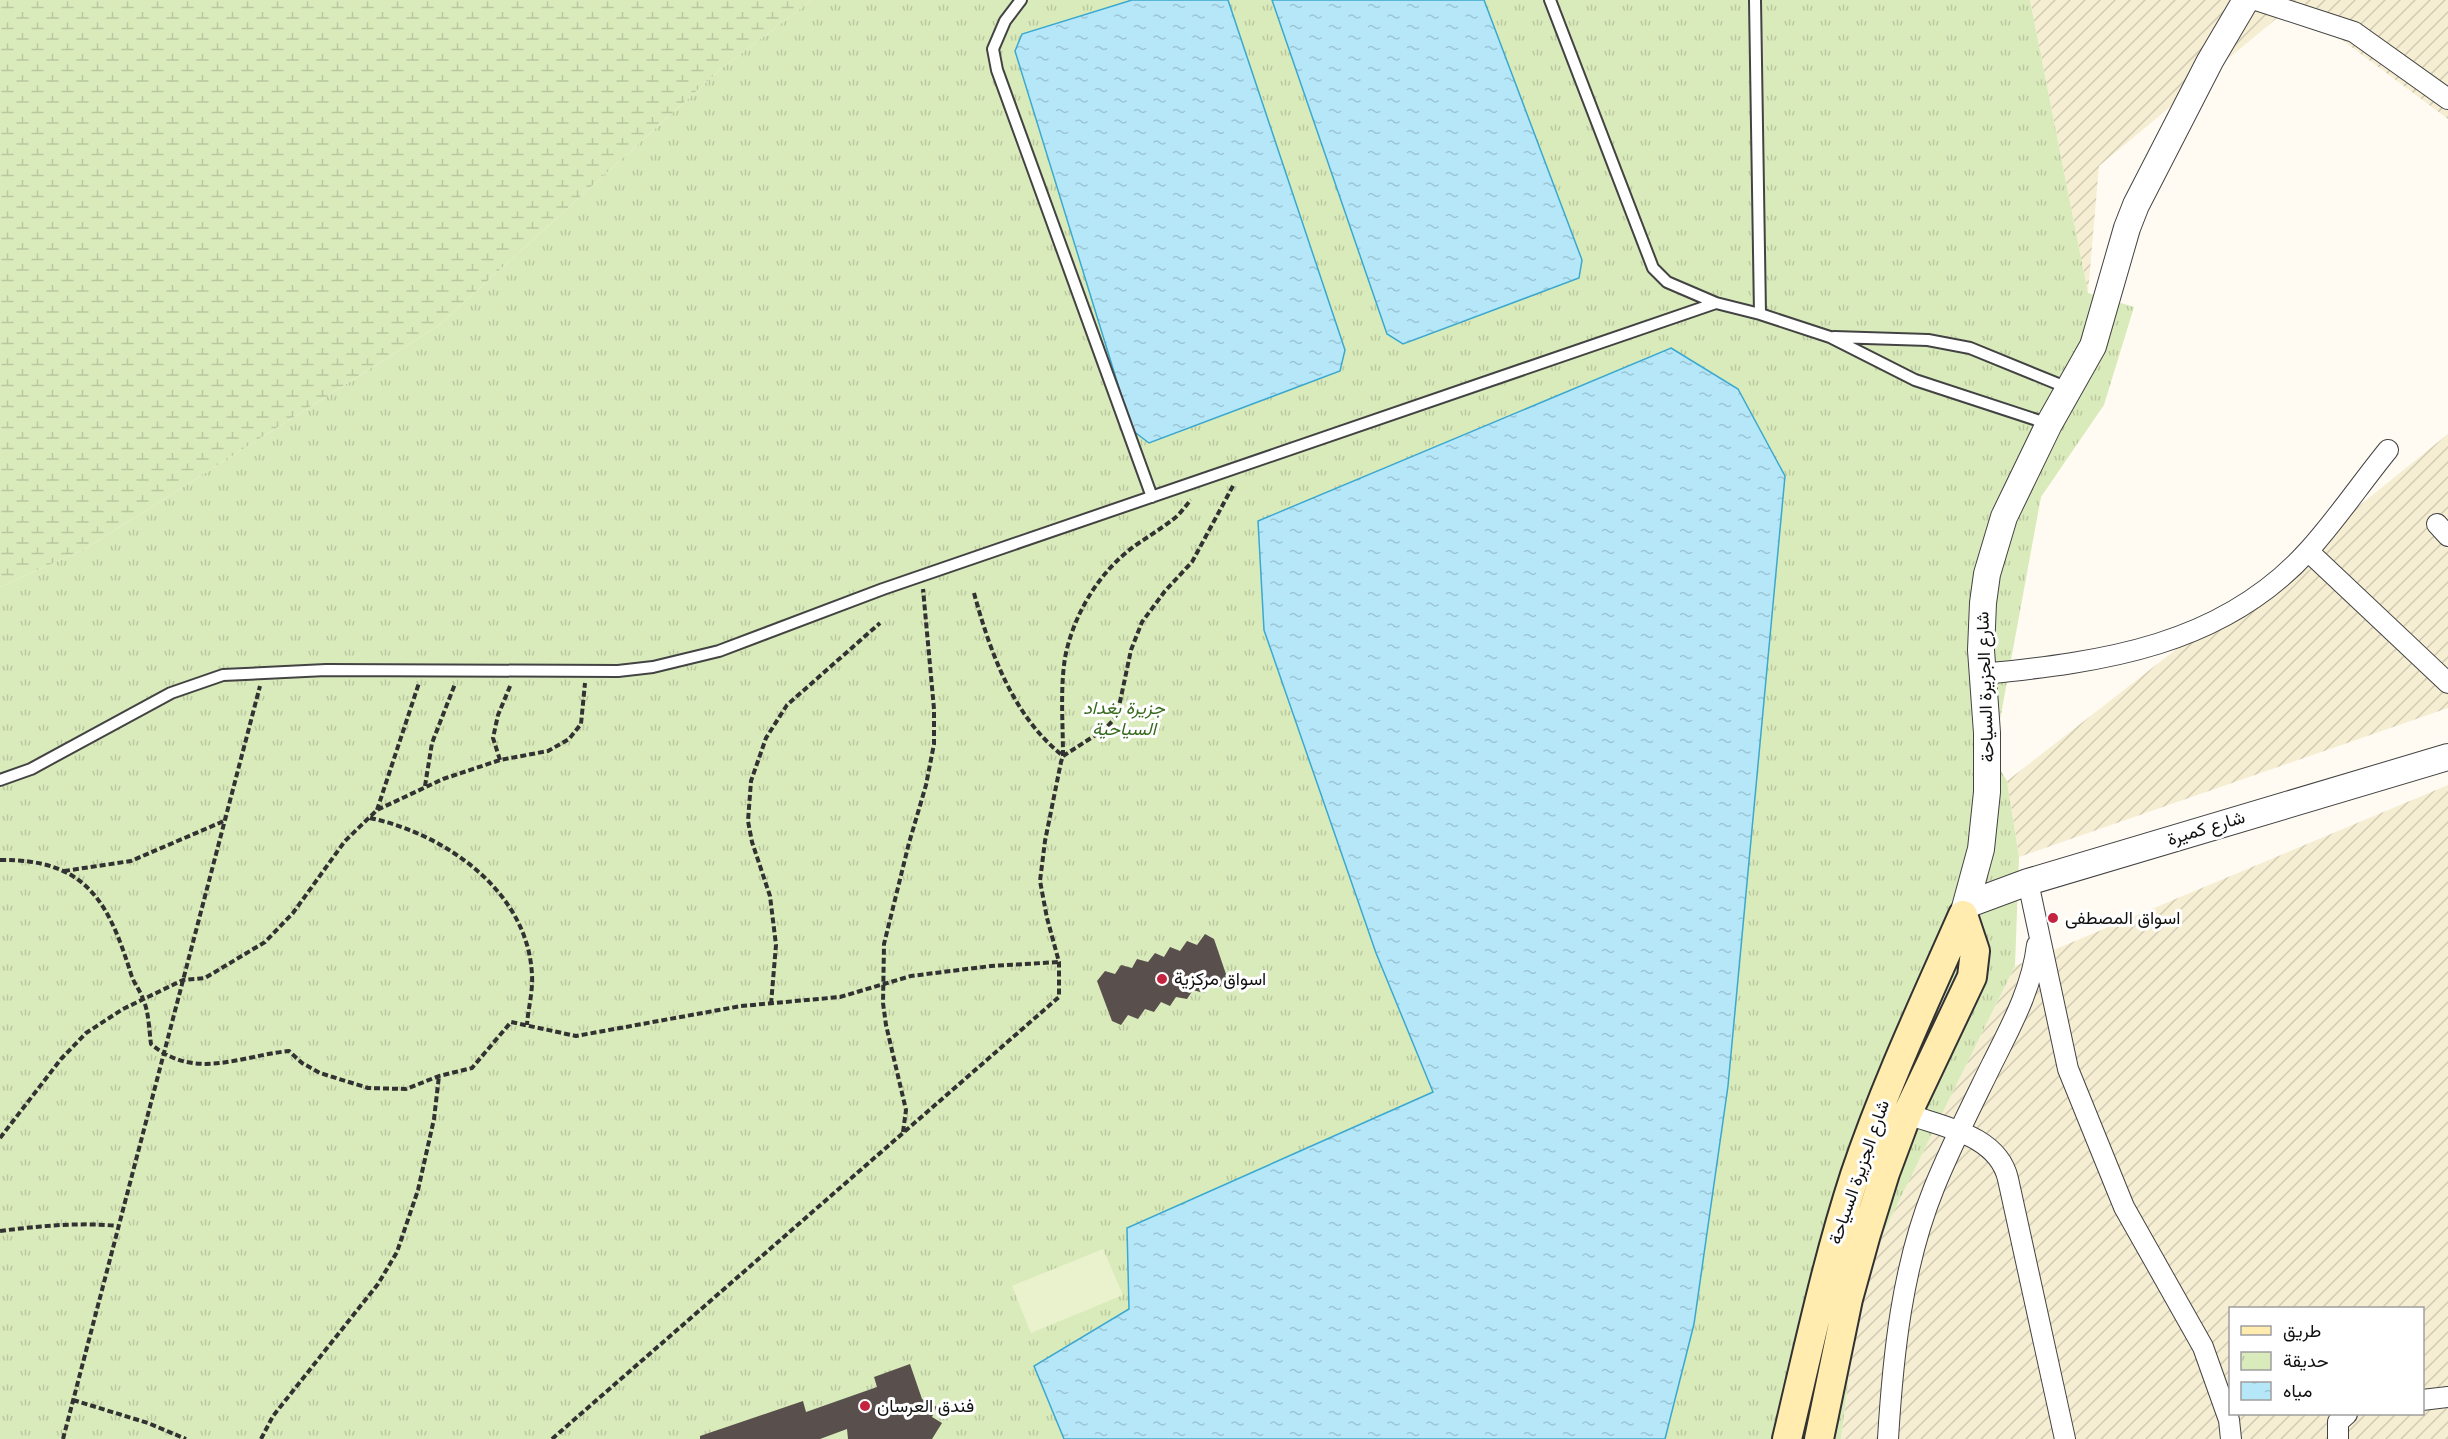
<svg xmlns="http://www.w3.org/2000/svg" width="2448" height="1439" viewBox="0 0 2448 1439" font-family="'Times New Roman',Vazirmatn,serif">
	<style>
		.farmland { fill: url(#farmland-furrows); fill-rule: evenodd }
		.wetland { fill: url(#wetland-marsh) }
		.park { fill: url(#park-tufts) }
		.pitch { fill: #eaf2cd }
		.water { fill: url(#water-ripples); stroke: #3ba8d0; stroke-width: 1.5 }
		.building { fill: #594f4c }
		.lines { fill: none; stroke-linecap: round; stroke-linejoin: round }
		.service-casing { stroke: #434343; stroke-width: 14 }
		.minor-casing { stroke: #434343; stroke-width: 22 }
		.tertiary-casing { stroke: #434343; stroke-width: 28 }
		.secondary-casing { stroke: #323232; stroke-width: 32 }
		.path { stroke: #323232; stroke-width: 4; stroke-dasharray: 6 3; stroke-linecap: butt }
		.service { stroke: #fff; stroke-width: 10 }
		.minor { stroke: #fff; stroke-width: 20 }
		.tertiary { stroke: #fff; stroke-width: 26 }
		.secondary { stroke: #ffecae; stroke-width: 28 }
		.poi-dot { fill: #c42440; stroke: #fff; stroke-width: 2 }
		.labels { text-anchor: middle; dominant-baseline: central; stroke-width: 6; stroke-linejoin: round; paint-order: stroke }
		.street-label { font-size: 18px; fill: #101010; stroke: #fff }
		.park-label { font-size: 18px; font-style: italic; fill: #376a1e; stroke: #fff }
		.poi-label { font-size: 18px; fill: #101010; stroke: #fff; text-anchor: start }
	</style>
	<defs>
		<pattern id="farmland-furrows" width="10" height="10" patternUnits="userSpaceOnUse" patternTransform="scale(1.5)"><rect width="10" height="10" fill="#f6eed2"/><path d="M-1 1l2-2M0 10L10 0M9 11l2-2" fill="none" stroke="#d2cbb3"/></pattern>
		<pattern id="wetland-marsh" width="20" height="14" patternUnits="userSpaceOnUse" patternTransform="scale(1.5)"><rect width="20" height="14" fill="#daebbb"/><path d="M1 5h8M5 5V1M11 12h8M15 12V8" fill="none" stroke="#bac8a0"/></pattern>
		<pattern id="park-tufts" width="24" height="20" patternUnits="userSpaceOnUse" patternTransform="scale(1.5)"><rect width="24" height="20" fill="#daebbb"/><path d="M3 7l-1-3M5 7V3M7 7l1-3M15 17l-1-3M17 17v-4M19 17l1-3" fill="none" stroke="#bac8a0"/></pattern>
		<pattern id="water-ripples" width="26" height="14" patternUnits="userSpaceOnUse" patternTransform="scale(1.5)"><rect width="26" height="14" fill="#b6e7f8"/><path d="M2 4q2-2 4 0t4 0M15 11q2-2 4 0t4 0" fill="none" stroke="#9bc5d4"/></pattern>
	</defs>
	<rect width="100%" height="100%" fill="#fffbf3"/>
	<path class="farmland" d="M2030 0H2448V119L2294 4 2099 166 2088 293Z
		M2448 434V708L2019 857 2007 781 2323 535Z
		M2448 785V1439H1841L1861 1278 2015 966ZM2230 1308H2422V1414H2230Z"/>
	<path class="wetland" d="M0 0H812L722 68 438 326 85 549 0 587Z"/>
	<path class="park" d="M812 0H2030L2088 293 2134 307 2104 405 2041 497 1993 758 2007 781 2019 857 2015 966 1861 1278 1841 1439H0V587L85 549 438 326 722 68Z"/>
	<path class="pitch" d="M1103 1249 1123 1295 1031 1333 1012 1286Z"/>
	<path class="water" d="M1132 0H1228L1345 350 1340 371 1149 443 1132 430 1015 51 1022 34Z
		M1272 0H1484L1582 260 1579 278 1403 344 1387 334Z
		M1671 348 1738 389 1785 476 1728 1086 1694 1324 1665 1439H1064L1034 1366 1129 1309 1127 1228 1433 1092 1376 953 1264 630 1258 521Z"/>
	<path class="building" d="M1205 934 1214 939 1227 977 1220 987 1210 984 1204 993 1193 990 1187 999 1176 997 1170 1006 1161 1002 1154 1012 1145 1009 1138 1019 1128 1015 1121 1025 1112 1021 1097 981 1105 971 1115 974 1121 965 1132 968 1137 959 1148 962 1155 953 1164 957 1170 947 1180 951 1187 941 1197 945Z
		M910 1364 922 1399 937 1407 932 1417 942 1423 932 1439H848L847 1429 820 1439H700V1436L803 1401 806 1412 877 1387 874 1377Z"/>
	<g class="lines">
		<defs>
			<path id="service" d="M1021 0 1005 21 993 49 997 70 1152 497
				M1550 0 1653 268 1667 282 1716 303 1760 314 1830 337 1915 380 2049 424
				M1755 0 1760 314
				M1834 337 1928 340 1970 348 2068 388
				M0 780 31 769 171 693 223 675 326 670 618 671 653 667 719 651 883 589 1716 303"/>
			<path id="minor" d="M2256 0 2354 32 2448 99
				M2437 524 2448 536
				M2308 551 2448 683
				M1982 674C2103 662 2222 646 2308 551 2337 519 2361 483 2388 450
				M2028 882 2068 1069 2124 1207 2203 1347 2229 1420 2231 1439
				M1907 1114C1943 1127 1998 1135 2008 1179L2065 1439
				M2422 1400 2448 1397
				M1888 1439C1893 1355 1902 1267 1934 1188 1951 1146 1972 1105 1992 1064 2011 1026 2032 988 2037 945
				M2338 1439V1422L2347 1414"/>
			<path id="tertiary" d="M1966 905 2028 882 2448 757
				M1963 915 1981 849 1987 792V733L1981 650 1983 603 1987 574 2004 517 2049 424 2093 346 2127 228 2136 205 2210 61 2246 0"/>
			<path id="secondary" d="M1787 1439C1808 1351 1827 1261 1855 1175 1885 1086 1925 1001 1963 915
				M1819 1439 1848 1299 1866 1234 1885 1173 1907 1114 1972 977 1975 951 1963 915"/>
		</defs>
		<use href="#service" class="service-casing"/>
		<use href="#minor" class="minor-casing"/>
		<use href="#tertiary" class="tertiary-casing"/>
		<use href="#secondary" class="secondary-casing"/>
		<path class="path" d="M974 593C990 652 1013 716 1062 755
			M1063 756C1063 724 1060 690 1065 658 1072 621 1092 584 1120 558 1137 542 1158 532 1176 517 1181 513 1186 505 1191 500
			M500 760 493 738 498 715 511 684
			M425 786 432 743 455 684
			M377 810 419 683
			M370 818C445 834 528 891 532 975 533 992 528 1009 527 1025
			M0 860C85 859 108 900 131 974 134 984 140 990 143 999 149 1012 149 1030 151 1044 195 1081 239 1056 289 1051L302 1063 320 1073 368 1088 406 1089 439 1076 472 1068 511 1022 576 1036 741 1006 840 997 911 976 991 966 1059 962
			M64 871 131 861 224 821
			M771 1004 776 945 770 896 752 842 748 821 751 781 766 738 787 705 880 623
			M903 1132 906 1110 886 1025 883 1003 884 944 909 843 926 785 934 744V709L923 589
			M0 1138 61 1059 86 1033 123 1009 183 980 205 978 265 942 293 913 345 841 377 810 443 779 500 760 548 751 569 739 581 724 585 683
			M0 1231C39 1226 79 1222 118 1226
			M73 1400 148 1423 186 1439
			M63 1439 260 686
			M261 1439 273 1416 378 1284 397 1252 418 1190 434 1119 439 1076
			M552 1439 1059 997V962L1047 918 1040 881 1045 841 1061 762 1063 756 1105 729 1117 716 1131 650 1142 622 1165 591 1192 562 1234 484"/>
		<use href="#service" class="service"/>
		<use href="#minor" class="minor"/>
		<use href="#tertiary" class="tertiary"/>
		<use href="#secondary" class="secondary"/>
	</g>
	<g class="poi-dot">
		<circle cx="2053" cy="918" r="6"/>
		<circle cx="1162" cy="979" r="6"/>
		<circle cx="865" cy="1406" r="6"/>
	</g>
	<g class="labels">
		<g class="street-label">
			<text transform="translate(1985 687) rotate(-92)">شارع الجزيرة السياحة</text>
			<text transform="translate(2206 828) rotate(-17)">شارع كميرة</text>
			<text transform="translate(1859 1172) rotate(-71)">شارع الجزيرة السياحة</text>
		</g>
		<g class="park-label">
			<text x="1124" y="708">جزيرة بغداد<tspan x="1124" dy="21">السياحية</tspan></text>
		</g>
		<g class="poi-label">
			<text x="2065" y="918">اسواق المصطفى</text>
			<text x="1174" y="979">اسواق مركزية</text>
			<text x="877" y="1406">فندق العرسان</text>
		</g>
	</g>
	<rect x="2229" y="1307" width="195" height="108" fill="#ffffff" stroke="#9f9f9f" stroke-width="1.5"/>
	<rect x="2241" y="1326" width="30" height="9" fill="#ffecae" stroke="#9f9f9f" stroke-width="1.5"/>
	<text x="2283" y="1337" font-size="18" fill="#101010">طريق</text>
	<rect x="2241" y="1352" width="30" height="18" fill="url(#park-tufts)" stroke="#9f9f9f" stroke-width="1.5"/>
	<text x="2283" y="1367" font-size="18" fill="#101010">حديقة</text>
	<rect x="2241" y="1382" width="30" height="18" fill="url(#water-ripples)" stroke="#9f9f9f" stroke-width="1.5"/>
	<text x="2283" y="1397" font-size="18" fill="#101010">مياه</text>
</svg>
